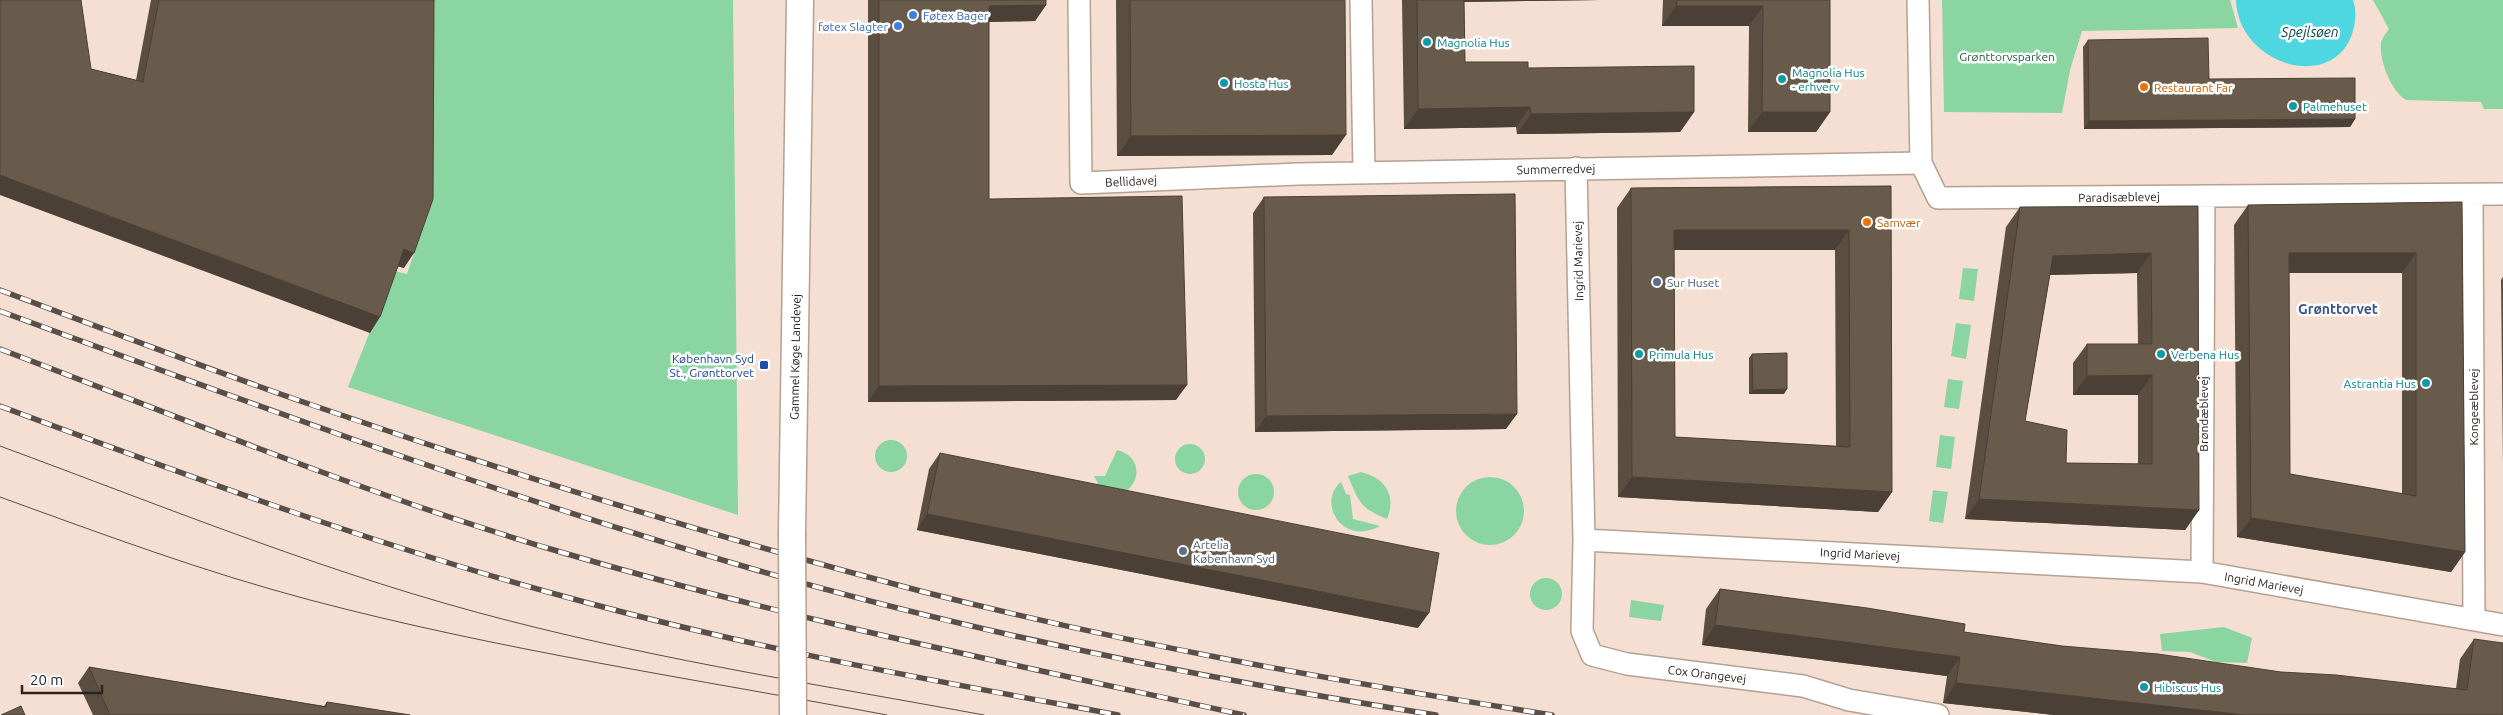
<svg xmlns="http://www.w3.org/2000/svg" width="2503" height="715" viewBox="0 0 2503 715" font-family="Ubuntu,sans-serif">
	<style>
		.green { fill: #8ad5a2 }
		.water { fill: #4ed7e0 }
		.lines { fill: none; stroke-linecap: round; stroke-linejoin: round }
		.minor-casing { stroke: #b4a194; stroke-width: 24 }
		.tertiary-casing { stroke: #b4a194; stroke-width: 29 }
		.minor { stroke: #fff; stroke-width: 21 }
		.tertiary { stroke: #fff; stroke-width: 26 }
		.tram { stroke: #594e48; stroke-width: 1 }
		.rail-casing { stroke: #594e48; stroke-width: 5.5 }
		.rail { stroke: #fff; stroke-width: 4; stroke-dasharray: 11; stroke-linecap: butt }
		.tertiary-bridge-casing { stroke: #b4a194; stroke-width: 29; stroke-linecap: butt }
		.tertiary-bridge { stroke: #fff; stroke-width: 26 }
		.wall { fill: #5a4e41; fill-rule: evenodd }
		.shaded-wall { fill: #4a4035 }
		.building { fill: #695b4c; stroke: #4a4035; fill-rule: evenodd }
		.shop-dot { fill: #3f7fe0; stroke: #fff; stroke-width: 2 }
		.culture-dot { fill: #0f9aa8; stroke: #fff; stroke-width: 2 }
		.food-dot { fill: #e8710a; stroke: #fff; stroke-width: 2 }
		.service-dot { fill: #5c6f8a; stroke: #fff; stroke-width: 2 }
		.transit-dot { fill: #1a4fb4; stroke: #fff; stroke-width: 2 }
		.labels { text-anchor: middle; dominant-baseline: central; stroke-width: 5; stroke-linejoin: round; paint-order: stroke }
		.shop-label { font-size: 12px; fill: #366cbe; stroke: #fff; text-anchor: start }
		.culture-label { font-size: 12px; fill: #0d838f; stroke: #fff; text-anchor: start }
		.park-label { font-size: 12px; fill: #215f3a; stroke: #fff }
		.food-label { font-size: 12px; fill: #c56008; stroke: #fff; text-anchor: start }
		.street-label { font-size: 12px; fill: #2c2420; stroke: #fff }
		.service-label { font-size: 12px; fill: #4e5e75; stroke: #fff; text-anchor: start }
		.transit-label { font-size: 12px; fill: #164399; stroke: #fff; text-anchor: end }
		.water-label { font-size: 14px; font-style: italic; fill: #08474b; stroke: #fff }
		.neighbourhood-label { font-size: 14px; font-weight: bold; fill: #3f548f; stroke: #fff }
	</style>
	<rect width="100%" height="100%" fill="#f4dfd2"/>
	<path class="green" d="M430 0H733L738 515 348 387 394 271 407 274 426 217Z
		M1942 0H2230L2238 28 2082 31 2070 70 2062 113 1944 112Z
		M2373 0H2503V109H2484L2481 102 2406 100C2391 91 2379 60 2381 43 2382 38 2386 33 2389 29Z
		M1963 268 1978 269 1974 301 1959 299Z
		M1956 323 1971 325 1966 359 1951 356Z
		M1948 379 1963 381 1959 409 1944 407Z
		M1940 435 1955 437 1951 469 1936 467Z
		M875 456a16 16 0 1 1 32 0a16 16 0 1 1-32 0Z
		M1175 459a15 15 0 1 1 30 0a15 15 0 1 1-30 0Z
		M1117 450C1140 455 1143 480 1124 493L1101 489 1094 476H1105Z
		M1361 472C1385 478 1397 495 1387 519 1360 508 1359 502 1348 476Z
		M1238 492a18 18 0 1 1 36 0a18 18 0 1 1-36 0Z
		M1456 511a34 34 0 1 1 68 0a34 34 0 1 1-68 0Z
		M1341 482 1346 494 1350 495 1353 519 1380 526C1341 547 1317 501 1341 482Z
		M1933 490 1948 492 1943 523 1929 521Z
		M1530 594a16 16 0 1 1 32 0a16 16 0 1 1-32 0Z
		M1631 600 1664 605 1661 621 1629 617Z
		M2224 627 2252 638 2247 663 2216 662 2190 652 2162 651 2160 634Z"/>
	<path class="water" d="M2236 0H2353C2356 9 2356 17 2354 27 2339 95 2238 67 2236 0Z"/>
	<g class="lines">
		<defs>
			<path id="minor" d="M1079 0 1081 183 1298 174 1921 163
				M1361 0 1364 172
				M1918 0 1921 163 1938 198 2503 194
				M1576 168 1584 540 1582 631 1592 655 1627 664 1803 686 1849 700 1938 715
				M2472 195 2474 620
				M1584 540 2202 572 2503 625
				M2202 572 2204 196"/>
			<path id="tertiary" d="M792 533 800 0"/>
		</defs>
		<use href="#minor" class="minor-casing"/>
		<use href="#tertiary" class="tertiary-casing"/>
		<use href="#minor" class="minor"/>
		<use href="#tertiary" class="tertiary"/>
		<path class="tram" d="M0 446C168 508 336 577 510 621 666 661 826 686 984 715
			M0 497C102 534 204 572 310 600 499 650 695 679 887 715"/>
		<defs>
			<path id="rail" d="M0 290C104 329 207 369 312 405 513 475 718 538 924 592 1131 645 1341 682 1552 715
				M0 311C249 403 498 495 753 569 977 634 1206 679 1436 715
				M0 349C187 420 372 497 564 553 788 619 1016 665 1244 715
				M0 406C196 479 391 551 592 604 766 651 942 682 1118 715"/>
		</defs>
		<use href="#rail" class="rail-casing"/>
		<use href="#rail" class="rail"/>
		<defs>
			<path id="tertiary-bridge" d="M792 533 793 715"/>
		</defs>
		<use href="#tertiary-bridge" class="tertiary-bridge-casing"/>
		<use href="#tertiary-bridge" class="tertiary-bridge"/>
	</g>
	<path class="wall" d="M151 0H434L404 268 398 266 370 333 91 69 136 80Z
		M868 0H1046V5L1035 21 989 22V199L1176 400 868 402Z
		M1116 0H1345L1332 155 1117 156Z
		M1402 0H1600L1464 2 1465 62 1528 68 1694 112 1680 132 1517 134 1516 127 1404 129Z
		M1663 0H1830V112L1816 132H1748L1749 26H1662Z
		M2088 40 2209 79 2355 119 2350 127 2084 129 2083 47Z
		M1891 186 1892 492 1878 512 1618 497 1617 208 1631 188ZM1674 250H1835L1836 446 1675 437Z
		M1264 197 1506 429 1255 432 1253 213Z
		M2462 202 2465 552 2451 572 2237 537 2234 225 2248 205ZM2289 273H2402V494L2290 474Z
		M2198 206 2199 510 2185 530 1965 519 2006 227 2020 207ZM2137 273 2138 344H2087L2073 363V395H2138V464L2066 463 2025 421 2050 275Z
		M2503 277V465L2501 280Z
		M1752 354 1784 394H1749V358Z
		M940 453 1418 628 917 530 929 469Z
		M1720 589 1964 632 2062 646 2281 672 2456 689 2460 659 2474 639 2503 715H2054L1943 703 1947 676 1702 645 1706 609Z
		M89 667 324 706 327 702 410 715H93L78 683Z"/>
	<path class="shaded-wall" d="M1451 0H1600L1450 2Z
		M1046 5 1035 21 978 22 989 6Z
		M1676 6H1763L1749 26H1662Z
		M1530 107 1516 127 1404 129 1418 109Z
		M1694 112 1680 132 1517 134 1531 114Z
		M1762 112H1830L1816 132H1748Z
		M2355 119 2350 127 2084 129 2089 121Z
		M1346 135 1332 155 1117 156 1131 136Z
		M0 175 380 317 370 333 0 195Z
		M1674 230H1849L1835 250H1660Z
		M404 249 414 253 404 268 393 265Z
		M2151 253 2137 273 2039 275 2053 256Z
		M2289 253H2416L2402 273H2275Z
		M2152 375 2138 395H2073L2087 376Z
		M1187 385 1176 400 868 402 879 386Z
		M1787 389 1784 394H1749L1753 390Z
		M1517 414 1506 429 1255 432 1266 416Z
		M1632 477 1892 492 1878 512 1618 497Z
		M1979 499 2199 510 2185 530 1965 519Z
		M927 514 1429 613 1418 628 917 530Z
		M2251 518 2465 552 2451 572 2237 537Z
		M1715 625 1960 657 1947 676 1702 645Z
		M1956 683 2245 715H2054L1943 703Z"/>
	<path class="building" d="M0 0H81L91 69 143 82 159 0H434L433 199 414 253 404 249 380 317 0 175Z
		M879 0H1046V5L989 6V199L1182 196 1187 385 879 386Z
		M1130 0H1345L1346 135 1131 136Z
		M1417 0H1464L1465 62H1528V68L1694 66V112L1531 114 1530 107 1418 109Z
		M1677 0H1830V112H1762L1763 6H1676Z
		M2208 38 2209 79 2355 78V119L2089 121 2088 40Z
		M1891 186 1892 492 1632 477 1631 188ZM1674 230H1849L1850 447 1675 437Z
		M1515 194 1517 414 1266 416 1264 197Z
		M2462 202 2465 552 2251 518 2248 205ZM2289 253H2416V496L2290 474Z
		M2198 206 2199 510 1979 499 2020 207ZM2151 253 2152 344H2087V376L2152 375V464L2066 463 2067 430 2025 421 2053 256Z
		M1787 353V389L1753 390 1752 354Z
		M940 453 1439 553 1429 613 927 514Z
		M1720 589 1867 608 1965 624 1964 632 2062 646 2158 654 2281 672 2336 675 2467 690 2474 639 2503 643V715H2245L1956 683 1960 657 1715 625Z
		M89 667 326 707 327 702 410 715H110Z
		M21 706 25 715H1Z"/>
	<g class="shop-dot">
		<circle cx="913" cy="15" r="5"/>
		<circle cx="898" cy="26" r="5"/>
	</g>
	<g class="culture-dot">
		<circle cx="1427" cy="42" r="5"/>
		<circle cx="1782" cy="79" r="5"/>
		<circle cx="1224" cy="83" r="5"/>
		<circle cx="2293" cy="106" r="5"/>
		<circle cx="1639" cy="354" r="5"/>
		<circle cx="2161" cy="354" r="5"/>
		<circle cx="2426" cy="383" r="5"/>
		<circle cx="2144" cy="687" r="5"/>
	</g>
	<g class="food-dot">
		<circle cx="2144" cy="87" r="5"/>
		<circle cx="1867" cy="222" r="5"/>
	</g>
	<g class="service-dot">
		<circle cx="1657" cy="282" r="5"/>
		<circle cx="1183" cy="551" r="5"/>
	</g>
	<rect class="transit-dot" x="759" y="360" width="10" height="10" rx="2.5"/>
	<g class="labels">
		<g class="shop-label">
			<text x="923" y="15">Føtex Bager</text>
			<text x="888" y="26" text-anchor="end">føtex Slagter</text>
		</g>
		<g class="culture-label">
			<text x="1437" y="42">Magnolia Hus</text>
			<text x="1792" y="72">Magnolia Hus<tspan x="1792" dy="14">- erhverv</tspan></text>
			<text x="1234" y="83">Hosta Hus</text>
			<text x="2303" y="106">Palmehuset</text>
			<text x="1649" y="354">Primula Hus</text>
			<text x="2171" y="354">Verbena Hus</text>
			<text x="2416" y="383" text-anchor="end">Astrantia Hus</text>
			<text x="2154" y="687">Hibiscus Hus</text>
		</g>
		<g class="park-label">
			<text x="2007" y="56">Grønttorvsparken</text>
		</g>
		<g class="food-label">
			<text x="2154" y="87">Restaurant Far</text>
			<text x="1877" y="222">Samvær</text>
		</g>
		<g class="street-label">
			<text transform="translate(1556 169) rotate(-1)">Summerredvej</text>
			<text transform="translate(1131 181) rotate(-3)">Bellidavej</text>
			<text transform="translate(2119 197) rotate(-1)">Paradisæblevej</text>
			<text transform="translate(1578 261) rotate(-91)">Ingrid Marievej</text>
			<text transform="translate(795 357) rotate(-89)">Gammel Køge Landevej</text>
			<text transform="translate(2473 407) rotate(-90)">Kongeæblevej</text>
			<text transform="translate(2203 414) rotate(-90)">Brøndæblevej</text>
			<text transform="translate(1860 554) rotate(3)">Ingrid Marievej</text>
			<text transform="translate(2264 583) rotate(10)">Ingrid Marievej</text>
			<text transform="translate(1707 674) rotate(7)">Cox Orangevej</text>
		</g>
		<g class="service-label">
			<text x="1667" y="282">Sur Huset</text>
			<text x="1193" y="544">Artelia<tspan x="1193" dy="14">København Syd</tspan></text>
		</g>
		<g class="transit-label">
			<text x="754" y="358">København Syd<tspan x="754" dy="14">St., Grønttorvet</tspan></text>
		</g>
		<g class="water-label">
			<text x="2310" y="32">Spejlsøen</text>
		</g>
		<g class="neighbourhood-label">
			<text x="2338" y="309">Grønttorvet</text>
		</g>
	</g>
	<path d="M22 685v8h80v-8" fill="none" stroke="#2c2420" stroke-width="2.5"/>
	<text x="30" y="685" font-size="15" fill="#2c2420" stroke="#ffffff" stroke-width="4" paint-order="stroke">20 m</text>
</svg>
